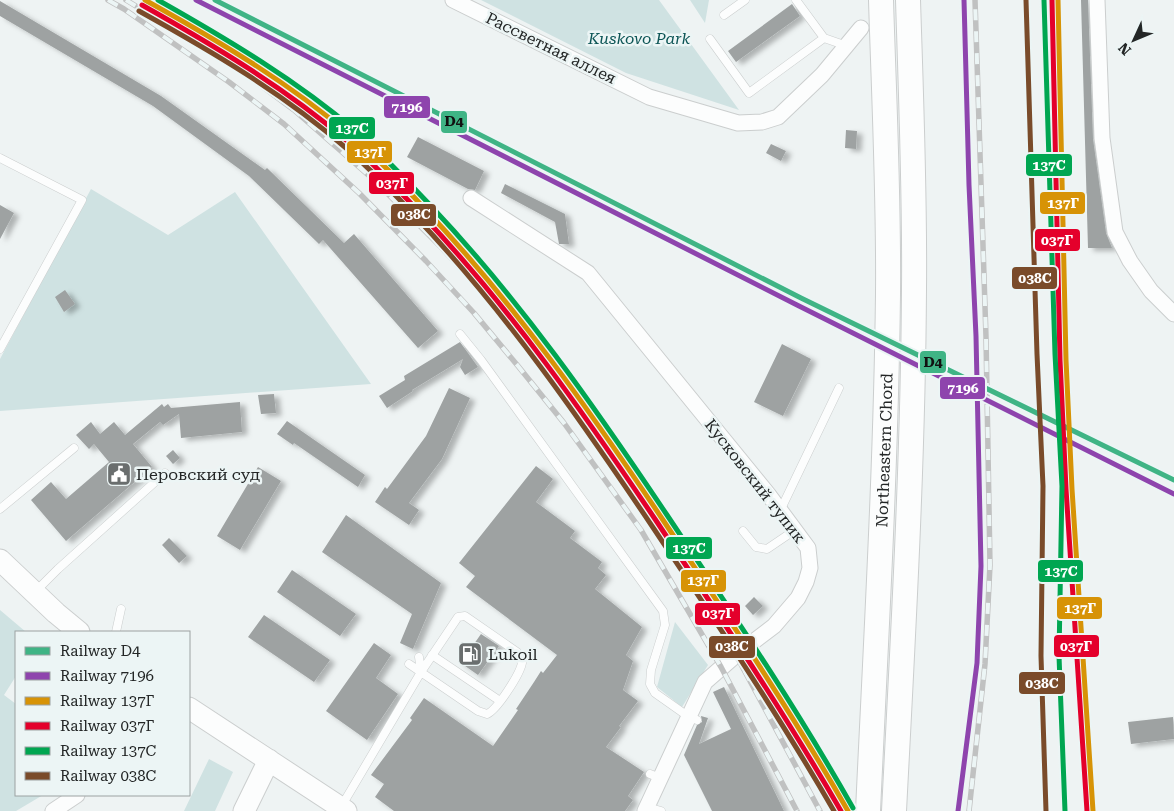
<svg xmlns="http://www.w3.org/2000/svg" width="1174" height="811" viewBox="0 0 1174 811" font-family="'Roboto Serif',serif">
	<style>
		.green { fill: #cfe2e2 }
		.building { fill: #9ea2a2; filter: url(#shadow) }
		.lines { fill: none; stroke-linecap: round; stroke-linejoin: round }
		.lane-casing { stroke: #cbcece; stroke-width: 9 }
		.street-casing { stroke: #cbcece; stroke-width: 17 }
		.secondary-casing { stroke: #cbcece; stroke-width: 23 }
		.primary-casing { stroke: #cbcece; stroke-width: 26 }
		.lane { stroke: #fcfdfd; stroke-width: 8 }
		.street { stroke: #fcfdfd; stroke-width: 15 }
		.secondary { stroke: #fcfdfd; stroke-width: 21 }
		.primary { stroke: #fcfdfd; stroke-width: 24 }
		.rail-casing { stroke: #c0c1c1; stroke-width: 5.5 }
		.rail { stroke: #ecf5f5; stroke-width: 4; stroke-dasharray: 11; stroke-linecap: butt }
		.rail-1-casing { stroke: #ecf5f5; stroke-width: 9 }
		.rail-2-casing { stroke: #ecf5f5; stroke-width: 9 }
		.rail-3-casing { stroke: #ecf5f5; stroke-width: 9 }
		.rail-4-casing { stroke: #ecf5f5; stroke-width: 9 }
		.rail-5-casing { stroke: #ecf5f5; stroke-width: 9 }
		.rail-6-casing { stroke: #ecf5f5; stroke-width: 9 }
		.rail-1 { stroke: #3fb485; stroke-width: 5 }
		.rail-2 { stroke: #8e44ad; stroke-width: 5 }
		.rail-3 { stroke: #d79306; stroke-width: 5 }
		.rail-4 { stroke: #e4002b; stroke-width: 5 }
		.rail-5 { stroke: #00a651; stroke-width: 5 }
		.rail-6 { stroke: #7a4b2a; stroke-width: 5 }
		.labels { text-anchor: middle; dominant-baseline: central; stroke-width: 5; stroke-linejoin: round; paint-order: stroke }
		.park-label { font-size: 16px; font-style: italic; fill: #0d5556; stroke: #ecf5f5 }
		.street-label { font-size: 16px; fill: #232626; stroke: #ecf5f5 }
		.poi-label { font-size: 16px; fill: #232626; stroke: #ecf5f5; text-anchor: start }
		.line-badge { stroke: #ecf5f5; stroke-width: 2 }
		.badge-label { font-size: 14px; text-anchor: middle; font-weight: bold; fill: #fff }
		.pale-badge-label { font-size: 14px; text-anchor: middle; font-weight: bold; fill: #111 }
	</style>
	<defs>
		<filter id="shadow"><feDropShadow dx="5.5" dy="3" stdDeviation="2.5" flood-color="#0004"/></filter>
	</defs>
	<rect width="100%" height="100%" fill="#eef3f3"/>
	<path class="green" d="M481 0H659L739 110 626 73Z
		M690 0H709L705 23Z
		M91 189 168 235 235 192 371 384 0 411V359Z
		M0 610 26 632H16V676L4 695 16 704V795H43L16 811H0Z
		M675 622 708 665 682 707 657 687Z
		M209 759 233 772 215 811H184Z"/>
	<path class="building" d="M1081 0H1088L1093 139 1106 233 1112 248H1088Z
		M0 1 161 96 265 170 267 168 344 243 354 234 438 331 418 348 323 240 319 244 249 176 153 106 0 16Z
		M792 4 800 16 736 62 728 51Z
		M846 130 857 131 856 149 845 148Z
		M418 137 484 171 475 190 468 189 407 157Z
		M771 144 786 151 781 161 766 153Z
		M505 184 565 214 569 244H559L555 222 501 193Z
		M0 205 14 213 0 239Z
		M65 290 75 304 64 312 55 297Z
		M460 342 478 367 465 375 460 367 463 359 412 390 413 391 387 408 379 396 405 380 404 376Z
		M782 344 811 359 783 416 754 402Z
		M449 388 470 398 442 459 409 503 419 510 409 525 375 502 385 487 387 489 426 436Z
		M274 394 276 413 261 414 258 395Z
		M240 402 242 432 181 438 179 414 163 425 160 422 133 444 152 467 66 541 31 500 51 482 66 499 109 462 94 444 89 449 76 435 91 422 100 434 114 422 125 435 162 404 164 407 168 404 171 408Z
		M287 421 365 475 358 487 294 443 293 445 277 434Z
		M173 450 180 458 173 464 166 456Z
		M536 466 553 479 536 502 575 531 570 538 602 562 598 568 606 575 595 589 642 627 626 655 633 661 623 690 638 701 619 726 621 727 606 747 644 772 628 796 633 800 625 811H394L375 797 384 784 371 775 412 720 410 718 424 698 493 746 518 710 516 709 534 682 541 671 543 673 557 655 466 587 475 576 459 563Z
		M258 467 281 481 240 550 217 536Z
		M346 515 441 583 413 649 400 643 412 614 322 552Z
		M169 538 187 556 179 563 162 545Z
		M292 570 356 614 340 636 277 592Z
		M754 597 763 606 753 615 745 606Z
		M264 615 330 660 314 682 248 637Z
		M481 634 499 646 478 675 458 661 467 649 469 651Z
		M374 643 391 655 376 678 398 694 367 740 326 711Z
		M724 687 784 811H712L684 755 697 725 702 722 701 716 708 718 699 744 731 729 713 692Z
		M1173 717 1174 739 1131 744 1128 722Z"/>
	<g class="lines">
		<defs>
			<path id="lane" d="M796 0 824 38
				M724 15 745 0
				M710 39 749 93 824 38 847 46
				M0 158 82 200 0 349
				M460 334 481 360 663 611 665 625 651 670 650 684 655 693 689 717 697 720
				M0 509 74 448
				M780 511 839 388
				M743 531 756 547 767 549 795 530
				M36 591 58 569 165 473
				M116 632 121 609
				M432 655 500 701
				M419 657 421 672
				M650 774 660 778
				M341 807 421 672 458 617 465 616 517 652 522 663C520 674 497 710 487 714L478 711 409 664
				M646 810 654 809 661 811"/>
			<path id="street" d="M453 0 649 97 738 123 762 122 778 117 822 75 861 28
				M1097 0 1102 138 1115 232 1130 261 1151 291 1174 314
				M471 198 588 273 768 494 808 548 810 568 806 582 798 598 774 626 736 655 705 682 645 811
				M53 811 77 795"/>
			<path id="secondary" d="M0 560 56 613 79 632
				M189 708 346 811
				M244 811 269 760"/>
			<g id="primary">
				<path id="s1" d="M868 811C876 639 886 466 888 294 889 196 884 98 881 0"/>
				<path d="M894 811C903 637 913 463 914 289 915 193 911 96 908 0"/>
			</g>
		</defs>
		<use href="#lane" class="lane-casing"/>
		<use href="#street" class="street-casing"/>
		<use href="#secondary" class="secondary-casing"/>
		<use href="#primary" class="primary-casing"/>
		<use href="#lane" class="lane"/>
		<use href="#street" class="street"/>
		<use href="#secondary" class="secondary"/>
		<use href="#primary" class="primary"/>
		<defs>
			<path id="rail" d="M108 0 124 9 229 82 284 124 359 193 426 261 474 313 518 366 564 423 641 530 721 667 797 811
				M126 0 240 70 294 110 374 180 440 246 492 303 577 416 652 523 707 606 736 655 820 811
				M969 811 985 664 990 565 986 337 975 0"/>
		</defs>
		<use href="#rail" class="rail-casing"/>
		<use href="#rail" class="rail"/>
		<defs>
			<path id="rail-1" d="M215 0 801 298 1174 480"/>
			<path id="rail-2" d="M196 0 797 305 1174 494
				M958 811 977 663 981 566 976 336 969 185 964 0"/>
			<path id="rail-3" d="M145 0C217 40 288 82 350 135 377 157 401 183 424 208 515 304 590 411 663 520 727 616 791 711 848 811
				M1058 0 1066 360 1072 489 1093 811"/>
			<path id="rail-4" d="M1052 0 1060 360 1066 489 1087 811
				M142 5C213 45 284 87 346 140 374 163 398 190 423 216 512 310 585 415 657 522 720 617 784 712 841 811"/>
			<path id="rail-5" d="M158 0C227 39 296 80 357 132 383 155 406 180 430 205 520 300 594 406 667 515 731 611 796 707 853 808
				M1044 0 1055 354 1062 486 1059 656 1065 811"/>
			<path id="rail-6" d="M1026 0 1037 354 1043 486 1041 656 1046 811
				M139 11C211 51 283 93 346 148 370 169 393 192 415 216 506 312 580 419 654 529 716 622 778 714 834 811"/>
		</defs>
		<use href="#rail-1" class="rail-1-casing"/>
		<use href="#rail-2" class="rail-2-casing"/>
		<use href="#rail-3" class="rail-3-casing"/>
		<use href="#rail-4" class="rail-4-casing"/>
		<use href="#rail-5" class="rail-5-casing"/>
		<use href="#rail-6" class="rail-6-casing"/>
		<use href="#rail-1" class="rail-1"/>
		<use href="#rail-2" class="rail-2"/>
		<use href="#rail-3" class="rail-3"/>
		<use href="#rail-4" class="rail-4"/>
		<use href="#rail-5" class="rail-5"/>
		<use href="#rail-6" class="rail-6"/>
	</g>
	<defs>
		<symbol id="civic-square" viewBox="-11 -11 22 22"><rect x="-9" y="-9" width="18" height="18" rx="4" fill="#6a6e6e" stroke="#ecf5f5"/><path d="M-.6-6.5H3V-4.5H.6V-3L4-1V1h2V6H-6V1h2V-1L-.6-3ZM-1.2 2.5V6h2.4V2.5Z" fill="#fff"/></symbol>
		<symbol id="fuel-square" viewBox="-11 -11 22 22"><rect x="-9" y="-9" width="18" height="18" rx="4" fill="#6a6e6e" stroke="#ecf5f5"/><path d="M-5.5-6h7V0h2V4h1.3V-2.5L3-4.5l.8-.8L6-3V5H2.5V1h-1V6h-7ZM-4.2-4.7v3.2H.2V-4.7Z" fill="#fff"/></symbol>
	</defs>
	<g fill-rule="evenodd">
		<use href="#civic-square" x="105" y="460" width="28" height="28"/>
		<use href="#fuel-square" x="456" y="640" width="28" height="28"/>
	</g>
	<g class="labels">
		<g class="park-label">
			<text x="639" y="38">Kuskovo Park</text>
		</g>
		<g class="street-label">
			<text transform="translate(551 48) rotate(26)">Рассветная аллея</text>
			<text stroke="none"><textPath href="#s1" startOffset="361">Northeastern Chord</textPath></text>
			<text transform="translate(755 481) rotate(52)">Кусковский тупик</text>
		</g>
		<g class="poi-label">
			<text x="136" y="474">Перовский суд</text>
			<text x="488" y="654">Lukoil</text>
		</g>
	</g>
	<g class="line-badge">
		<rect x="383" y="95" width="48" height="24" rx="5" fill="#8e44ad"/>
		<rect x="440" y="110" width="28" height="24" rx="5" fill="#3fb485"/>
		<rect x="328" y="116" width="48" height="24" rx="5" fill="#00a651"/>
		<rect x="346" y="140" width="47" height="24" rx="5" fill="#d79306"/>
		<rect x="1025" y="153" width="48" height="24" rx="5" fill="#00a651"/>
		<rect x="368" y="171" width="47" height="24" rx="5" fill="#e4002b"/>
		<rect x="1039" y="191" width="47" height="24" rx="5" fill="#d79306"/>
		<rect x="390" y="203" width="47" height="24" rx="5" fill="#7a4b2a"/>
		<rect x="1034" y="228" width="47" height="24" rx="5" fill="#e4002b"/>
		<rect x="1011" y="266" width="47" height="24" rx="5" fill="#7a4b2a"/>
		<rect x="919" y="350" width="28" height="24" rx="5" fill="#3fb485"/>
		<rect x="939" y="376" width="47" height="24" rx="5" fill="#8e44ad"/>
		<rect x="665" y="536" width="48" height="24" rx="5" fill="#00a651"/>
		<rect x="1037" y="559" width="47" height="24" rx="5" fill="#00a651"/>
		<rect x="680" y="569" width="47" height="24" rx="5" fill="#d79306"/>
		<rect x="1056" y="596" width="47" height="24" rx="5" fill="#d79306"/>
		<rect x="694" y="602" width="47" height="24" rx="5" fill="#e4002b"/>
		<rect x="1053" y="634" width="47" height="24" rx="5" fill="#e4002b"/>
		<rect x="708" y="635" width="48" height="24" rx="5" fill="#7a4b2a"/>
		<rect x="1018" y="671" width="48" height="24" rx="5" fill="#7a4b2a"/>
	</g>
	<g class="badge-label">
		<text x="407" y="112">7196</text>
		<text x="352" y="133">137С</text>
		<text x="370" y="157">137Г</text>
		<text x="1049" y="170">137С</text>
		<text x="392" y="188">037Г</text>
		<text x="1063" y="208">137Г</text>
		<text x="414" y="219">038С</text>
		<text x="1057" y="245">037Г</text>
		<text x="1035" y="283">038С</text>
		<text x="963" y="393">7196</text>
		<text x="689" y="553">137С</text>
		<text x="1061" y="576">137С</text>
		<text x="703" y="585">137Г</text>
		<text x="1080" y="613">137Г</text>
		<text x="718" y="618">037Г</text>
		<text x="1076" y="651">037Г</text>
		<text x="732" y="651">038С</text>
		<text x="1042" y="688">038С</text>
	</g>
	<g class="pale-badge-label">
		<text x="454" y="126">D4</text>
		<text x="933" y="367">D4</text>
	</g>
	<rect x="15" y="631" width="175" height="165" fill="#ecf5f5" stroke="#9ca2a2"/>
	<rect x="25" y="647" width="25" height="8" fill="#3fb485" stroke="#9ca2a2"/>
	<text x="60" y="656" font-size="15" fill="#232626">Railway D4</text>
	<rect x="25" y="672" width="25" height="8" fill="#8e44ad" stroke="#9ca2a2"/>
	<text x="60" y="681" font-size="15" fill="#232626">Railway 7196</text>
	<rect x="25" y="697" width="25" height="8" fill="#d79306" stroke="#9ca2a2"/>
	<text x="60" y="706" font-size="15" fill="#232626">Railway 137Г</text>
	<rect x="25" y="722" width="25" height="8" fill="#e4002b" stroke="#9ca2a2"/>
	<text x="60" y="731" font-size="15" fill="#232626">Railway 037Г</text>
	<rect x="25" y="747" width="25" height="8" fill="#00a651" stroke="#9ca2a2"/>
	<text x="60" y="756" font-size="15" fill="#232626">Railway 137С</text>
	<rect x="25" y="772" width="25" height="8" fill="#7a4b2a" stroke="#9ca2a2"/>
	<text x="60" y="781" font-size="15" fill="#232626">Railway 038С</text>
	<g transform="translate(1134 40) rotate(226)" stroke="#ecf5f5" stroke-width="4" paint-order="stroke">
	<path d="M0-4L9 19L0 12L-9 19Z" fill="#232626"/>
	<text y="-8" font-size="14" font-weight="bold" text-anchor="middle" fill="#232626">N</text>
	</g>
</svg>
